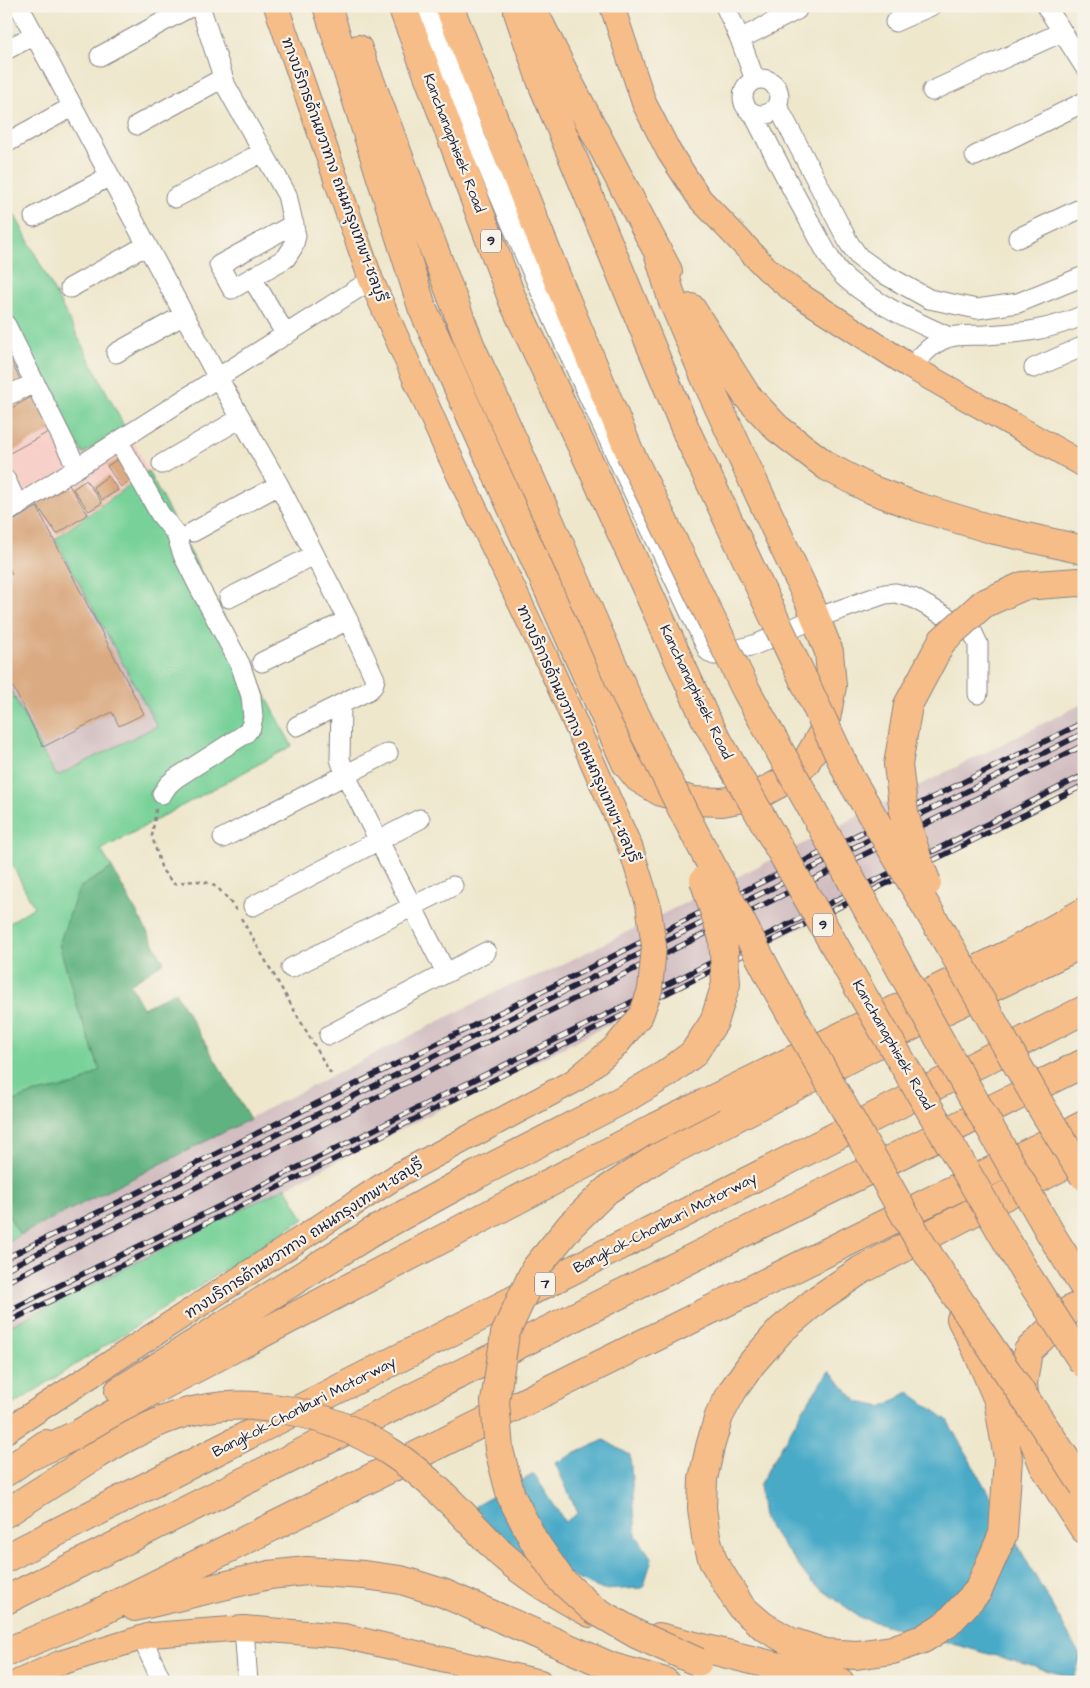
<svg xmlns="http://www.w3.org/2000/svg" width="1090" height="1688" viewBox="0 0 1090 1688" font-family="'Architects Daughter','Playpen Sans Thai',sans-serif">
	<style>
		.built { fill: #f7d0c9 }
		.industrial { fill: #d2bec1 }
		.green { fill: #77d198; stroke: #4c7a6a }
		.forest { fill: #61b380; stroke: #426a5e }
		.water { fill: #49aac8; stroke: #366682 }
		.building { fill: #daaa82 }
		.lines { fill: none; stroke-linecap: round; stroke-linejoin: round }
		.minor-casing { stroke: #888484; stroke-width: 21 }
		.major-casing { stroke: #888484; stroke-width: 26 }
		.highway-casing { stroke: #888484; stroke-width: 30 }
		.path { stroke: #888484; stroke-width: 2.5; stroke-dasharray: 4 4; stroke-linecap: butt }
		.minor { stroke: #fff; stroke-width: 19 }
		.major { stroke: #f7bd88; stroke-width: 24 }
		.highway { stroke: #f7bd88; stroke-width: 28 }
		.rail-casing { stroke: #22223b; stroke-width: 5.5 }
		.rail { stroke: #f7f3e8; stroke-width: 4; stroke-dasharray: 11; stroke-linecap: butt }
		.major-bridge-casing { stroke: #888484; stroke-width: 26; stroke-linecap: butt }
		.highway-bridge-casing { stroke: #888484; stroke-width: 30; stroke-linecap: butt }
		.major-bridge { stroke: #f7bd88; stroke-width: 24 }
		.highway-bridge { stroke: #f7bd88; stroke-width: 28 }
		.labels { text-anchor: middle; dominant-baseline: central; stroke-width: 4.5; stroke-linejoin: round; paint-order: stroke }
		.shield { fill: #f7f3e8; stroke: #62616f; stroke-width: 1 }
		.shield-label { font-size: 14px; font-weight: bold; fill: #22223b }
		.street-label { font-size: 15px; fill: #22223b; stroke: #f7f3e8 }
	</style>
	<rect width="100%" height="100%" fill="#f7f3e8"/>
	<filter id="ink" filterUnits="userSpaceOnUse"><feTurbulence type="fractalNoise" baseFrequency=".02" numOctaves="2"/><feDisplacementMap in="SourceGraphic" scale="10" xChannelSelector="R" yChannelSelector="G"/><feConvolveMatrix kernelMatrix="1 2 1 2 8 2 1 2 1" color-interpolation-filters="sRGB"/></filter>
	<filter id="wash" filterUnits="userSpaceOnUse"><feTurbulence type="fractalNoise" baseFrequency=".0096" numOctaves="4" result="noise"/><feDisplacementMap in="SourceGraphic" scale="20" xChannelSelector="R" yChannelSelector="G"/><feGaussianBlur stdDeviation="1.12" result="paint"/><feColorMatrix in="noise" values="0 0 0 0 0 0 0 0 0 0 0 0 0 0 0 0 0 1.4 0 .05"/><feComposite in="paint" operator="in"/></filter>
	<g filter="url(#wash)">
		<rect width="100%" height="100%" fill="#eee7cc"/>
		<path class="built" d="M43 382 83 454 124 426 136 446 148 471 55 539 35 503 6 491V399Z"/>
		<path class="industrial" d="M35 502 158 726 56 776 43 753 6 681V521Z
			M1084 703V785L6 1328V1242L508 986 547 972Z"/>
		<path class="green" d="M6 198 124 426 83 454 6 316Z
			M148 471 292 746 101 850 112 868 79 888 77 1006 100 1070 77 1085 32 1094 6 1104V925L34 907 6 853V681L43 753 57 776 157 726 55 539Z
			M286 1187 304 1219 6 1409V1328Z
			M6 1211 20 1235 6 1242Z"/>
		<path class="forest" d="M112 868 164 962 130 984 143 1008 175 992 250 1119 20 1235 6 1211V1104L32 1094 77 1085 100 1070 77 1006 59 944 79 888Z"/>
		<path class="water" d="M829 1371 858 1402 882 1407 909 1392 947 1420 1081 1657 1074 1678 861 1618 810 1581 763 1519 759 1485 802 1411Z
			M604 1440 630 1455 636 1535 652 1559 643 1588 603 1590 476 1535 475 1506 534 1474 565 1522 578 1513 555 1463Z"/>
		<g id="blocks">
			<path class="building" d="M6 351 21 382 6 389Z
				M33 396 52 430 10 453 6 447V411Z
				M121 457 135 477 121 487 107 466Z
				M108 476 118 490 102 500 93 487Z
				M86 480 102 503 89 511 73 489Z
				M69 485 88 514 57 534 37 505Z
				M37 507 144 714 119 726 112 712 43 747 6 673V577L12 574 6 563V525Z"/>
		</g>
	</g>
	<g filter="url(#ink)">
		<use href="#blocks" fill-opacity="0" stroke="#888484" stroke-width="1"/>
		<g class="lines">
			<defs>
				<path id="minor" d="M19 6 218 378 279 485 348 620 375 679 373 686 369 690 297 726
					M200 6 226 86 287 195 296 236 293 247 286 258 232 289 219 265 294 224
					M427 6C503 228 609 438 708 651L714 655 722 654 757 644 816 618 885 594 896 593 913 598 972 631 978 644V694
					M725 6 740 39 755 80
					M1046 6 1084 66
					M895 22 931 6
					M740 39 797 10
					M6 50 34 35
					M100 56 192 6
					M743 97a18 18 0 1 1 36 0a18 18 0 1 1-36 0Z
					M932 91 1062 32
					M777 105 849 243 859 257 877 270 929 299 977 309 1018 303 1084 276
					M753 113C773 153 793 193 815 231 824 248 834 269 849 281 879 306 914 321 949 337
					M137 125 223 78
					M6 143 72 107
					M975 156 1084 102
					M175 198 263 152
					M34 217 110 176
					M1018 238 1084 207
					M252 278 286 335
					M70 288 147 245
					M6 325 77 468
					M116 353 184 315
					M911 367C922 355 932 343 947 338 958 334 974 336 986 335 1022 333 1050 330 1084 315
					M1034 368 1084 346
					M6 396 35 383
					M119 442 160 514 176 534 183 555 197 583 240 664 251 696 253 717 251 727 245 734 176 778 168 785 162 794
					M162 464 241 418
					M6 480 18 506
					M6 513 371 280
					M193 532 279 485
					M229 598 314 555
					M262 662 348 620
					M341 704 340 759 346 776 446 973
					M223 838 388 753
					M253 906 420 819
					M291 968 453 886
					M329 1035 486 952
					M244 1628 248 1682
					M142 1638 162 1682"/>
				<path id="major" d="M276 6 371 280 445 446 545 655
					M612 6 644 103 669 152 700 199 767 269 795 292 911 367 1084 465
					M6 1431 400 1174
					M18 1682 60 1663 151 1635 244 1628 344 1636 540 1682"/>
				<path id="highway" d="M327 6 422 307 626 763 638 778 661 792 694 801 722 802 758 795 784 781 806 762 824 730 832 686 829 652 809 601 707 382 672 299 659 255
					M402 6 513 301 593 470
					M449 6 559 283 630 453
					M531 6 568 81 668 271
					M518 12 542 83 687 433
					M358 49 471 347 546 513
					M691 308 747 396 777 428 828 467 870 489 918 507 991 529 1084 550
					M983 604 1023 586 1078 582 1084 583
					M727 1122 900 1032 1084 943
					M1084 1303 1070 1310 1028 1351 1023 1383 1026 1421 1044 1466 1084 1529
					M961 1319 976 1348 998 1400 1008 1458 1003 1534 978 1591 947 1624 923 1639 892 1650 856 1655 825 1653 789 1641 763 1626 741 1607 713 1561 706 1537 702 1508 703 1479 710 1447 719 1416 733 1390 752 1363 781 1330 818 1299 861 1270 1084 1155
					M119 1391 372 1232
					M31 1456 80 1433 154 1390 656 1127 1009 954 1084 912
					M6 1472 46 1444
					M6 1513 87 1461
					M500 1553C528 1578 558 1596 590 1613
					M6 1558 1084 1010
					M6 1600 1084 1063
					M135 1607 269 1575 307 1571 364 1575 401 1580 443 1593 612 1667 665 1682
					M659 1637 840 1682
					M6 1652 88 1618 1084 1125"/>
			</defs>
			<use href="#minor" class="minor-casing"/>
			<use href="#major" class="major-casing"/>
			<use href="#highway" class="highway-casing"/>
			<path class="path" d="M156 809 152 836 162 870 174 884C210 876 218 884 238 913
				M241 918 331 1074"/>
			<use href="#minor" class="minor"/>
			<use href="#major" class="major"/>
			<use href="#highway" class="highway"/>
			<defs>
				<path id="rail" d="M6 1258 1084 722
					M6 1269 1084 733
					M6 1282 1084 745
					M6 1312 785 926 1084 775
					M6 1323 1084 785"/>
			</defs>
			<use href="#rail" class="rail-casing"/>
			<use href="#rail" class="rail"/>
			<defs>
				<path id="major-bridge" d="M400 1174 574 1081 616 1046 641 1015 650 990 654 946 648 904 631 849 545 655"/>
				<path id="highway-bridge" d="M687 433 850 778 956 957 1043 1110 1084 1176
					M630 453 746 690 941 1042 1052 1236 1084 1287
					M593 470 705 718 865 999 1025 1272 1084 1364
					M546 513 629 702 684 813 775 986 922 1245 1084 1486
					M927 883 918 861 904 813 898 765 908 705 942 641 983 604
					M372 1232 478 1174 626 1098 666 1074 693 1054 714 1022 726 984 723 938 704 880
					M87 1461C115 1444 143 1427 175 1416 245 1392 331 1412 392 1453 433 1480 466 1518 500 1553
					M698 1662 636 1634 593 1609 561 1580 534 1541 511 1496 499 1450 495 1402 505 1334 535 1269 571 1225 607 1190 657 1158 727 1122"/>
			</defs>
			<use href="#major-bridge" class="major-bridge-casing"/>
			<use href="#highway-bridge" class="highway-bridge-casing"/>
			<use href="#major-bridge" class="major-bridge"/>
			<use href="#highway-bridge" class="highway-bridge"/>
		</g>
	</g>
	<g class="labels">
		<g class="shield">
			<rect x="481" y="229.5" width="20" height="23" rx="4"/>
			<rect x="813" y="913.5" width="20" height="23" rx="4"/>
			<rect x="535" y="1272.5" width="20" height="23" rx="4"/>
		</g>
		<g class="shield-label">
			<text x="491" y="241">9</text>
			<text x="823" y="925">9</text>
			<text x="545" y="1284">7</text>
		</g>
		<g class="street-label">
			<text transform="translate(454 143) rotate(69)">Kanchanaphisek Road</text>
			<text transform="translate(334 170) rotate(70)">ทางบริการด้านขวาทาง ถนนกรุงเทพฯ-ชลบุรี</text>
			<text transform="translate(696 692) rotate(64)">Kanchanaphisek Road</text>
			<text transform="translate(578 734) rotate(66)">ทางบริการด้านขวาทาง ถนนกรุงเทพฯ-ชลบุรี</text>
			<text transform="translate(893 1045) rotate(60)">Kanchanaphisek Road</text>
			<text transform="translate(665 1223) rotate(-27)">Bangkok-Chonburi Motorway</text>
			<text transform="translate(304 1239) rotate(-33)">ทางบริการด้านขวาทาง ถนนกรุงเทพฯ-ชลบุรี</text>
			<text transform="translate(304 1407) rotate(-27)">Bangkok-Chonburi Motorway</text>
		</g>
	</g>
	<rect width="1090" height="1688" fill="none" stroke="#f7f3e8" stroke-width="25"/>
</svg>
